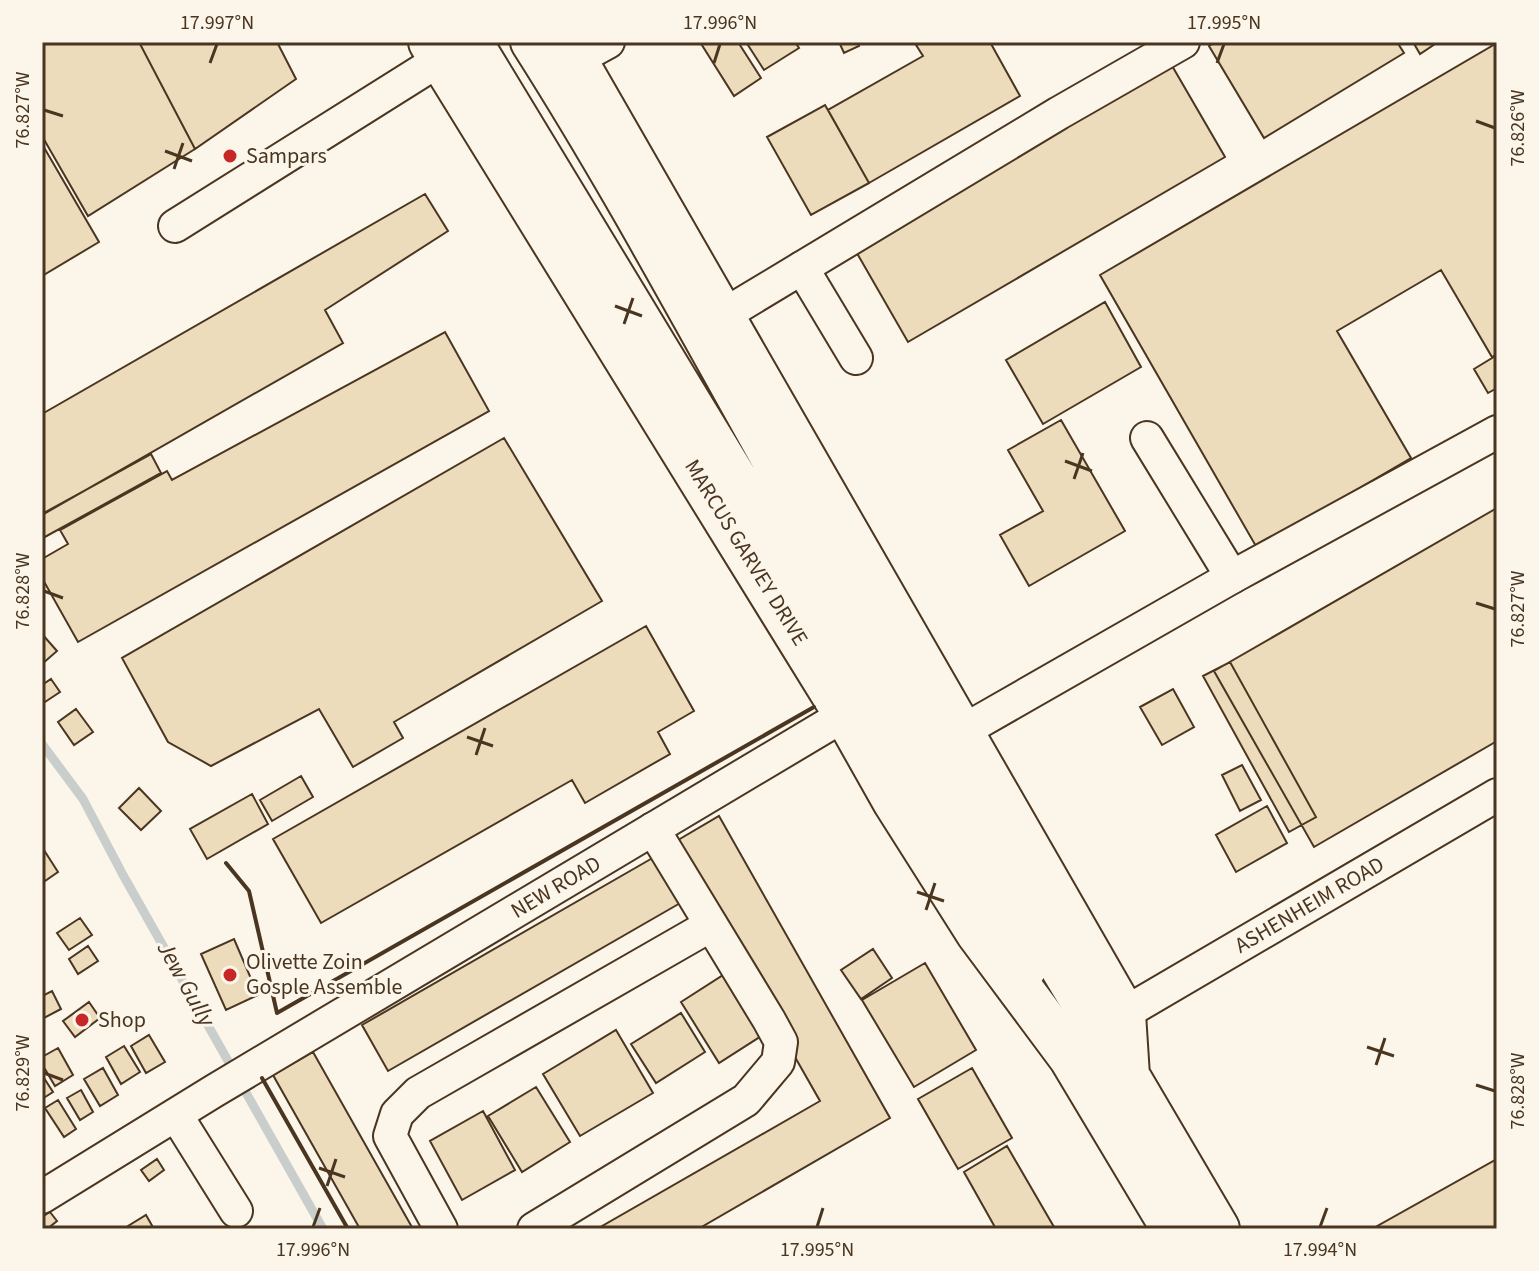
<svg xmlns="http://www.w3.org/2000/svg" width="1539" height="1271" viewBox="0 0 1539 1271" font-family="'Source Sans 3',sans-serif">
	<style>
		.lines { fill: none; stroke-linecap: round; stroke-linejoin: round }
		.stream { stroke: #c9cecd; stroke-width: 9 }
		.building { fill: #ecdcbc; stroke: #4a3520; stroke-width: 2 }
		.minor-casing { stroke: #4a3520; stroke-width: 36 }
		.major-casing { stroke: #4a3520; stroke-width: 44 }
		.highway-casing { stroke: #4a3520; stroke-width: 48 }
		.minor { stroke: #fbf6e9; stroke-width: 32 }
		.major { stroke: #fbf6e9; stroke-width: 40 }
		.highway { stroke: #fbf6e9; stroke-width: 44 }
		.wall { stroke: #4a3520; stroke-width: 4 }
		.ticks { fill: none; stroke: #4a3520; stroke-width: 3 }
		.poi-dot { fill: #c62828; stroke: #fbf6e9; stroke-width: 3 }
		.labels { text-anchor: middle; dominant-baseline: central; stroke-width: 6; stroke-linejoin: round; paint-order: stroke }
		.poi-label { font-size: 22px; fill: #4a3520; stroke: #fbf6e9; text-anchor: start }
		.street-label { font-size: 22px; fill: #4a3520; stroke: #fbf6e9 }
		.water-label { font-size: 24px; font-style: italic; fill: #4a3520; stroke: #fbf6e9 }
		.neatline { fill: none; stroke: #4a3520; stroke-width: 3 }
		.ticks-label { font-size: 20px; text-anchor: middle; fill: #4a3520 }
	</style>
	<rect width="100%" height="100%" fill="#fbf6e9"/>
	<g class="lines">
		<path class="stream" d="M42 744 83 799 123 875 323 1229"/>
	</g>
	<path class="building" d="M42 42H139L195 149 88 216 42 136Z
		M139 42H277L296 79 195 149Z
		M700 42H738L761 78 734 96Z
		M746 42H795L799 48 764 70Z
		M839 42H858L859 46 844 53Z
		M922 42H990L1020 96 869 183 828 110 923 56 916 45Z
		M1215 42H1397L1404 53 1264 138 1209 46Z
		M1413 42H1438L1420 54Z
		M1497 43V354L1492 357 1441 270 1337 331 1411 458 1257 548 1100 275Z
		M1171 64 1225 157 908 342 854 248Z
		M825 105 869 183 811 215 767 137Z
		M42 144 99 242 42 276Z
		M425 194 448 231 325 310 343 343 42 515V414Z
		M1105 302 1141 367 1043 424 1006 360Z
		M445 332 489 411 78 642 42 578V559L68 544 60 530 167 471 172 480Z
		M1497 355V388L1488 393 1474 369Z
		M1061 420 1125 531 1029 586 1000 535 1043 511 1008 450Z
		M504 438 602 601 394 722 403 738 353 767 319 709 211 766 168 742 122 658Z
		M151 454 161 473 43 538 42 514Z
		M1497 508V741L1314 847 1214 671Z
		M646 626 694 711 658 732 670 754 585 803 572 780 321 923 273 839Z
		M42 634 57 651 42 664Z
		M1230 662 1316 817 1289 832 1203 676Z
		M51 679 60 692 42 704V685Z
		M1173 689 1194 727 1162 745 1140 707Z
		M76 709 93 732 74 745 58 722Z
		M1242 765 1261 800 1240 811 1222 775Z
		M301 776 313 797 272 821 260 800Z
		M139 788 161 811 141 830 119 808Z
		M252 794 268 824 207 859 190 829Z
		M1267 806 1287 843 1236 872 1216 835Z
		M719 816 890 1118 698 1229H597L820 1101 673 843Z
		M42 847 58 872 42 883Z
		M663 852 689 898 388 1071 362 1025Z
		M80 918 92 935 69 950 57 933Z
		M234 939 258 995 226 1010 201 954Z
		M88 946 98 961 78 974 69 959Z
		M873 949 892 978 861 999 841 970Z
		M925 963 976 1050 914 1087 862 1000Z
		M731 970 769 1031 719 1063 681 1002Z
		M52 991 61 1009 42 1019V996Z
		M89 1002 100 1018 75 1037 63 1021Z
		M681 1013 705 1052 656 1083 631 1044Z
		M616 1030 653 1093 580 1136 543 1074Z
		M149 1035 165 1062 146 1073 131 1046Z
		M124 1046 140 1072 121 1084 106 1057Z
		M58 1048 73 1075 55 1086 42 1064V1057Z
		M313 1052 413 1229H360L273 1075Z
		M103 1068 118 1095 100 1106 84 1079Z
		M972 1068 1012 1138 958 1169 918 1099Z
		M42 1075 53 1092 42 1099Z
		M536 1087 570 1142 522 1172 488 1116Z
		M81 1090 93 1112 80 1120 67 1098Z
		M58 1100 76 1129 64 1137 45 1108Z
		M483 1111 515 1170 462 1200 430 1141Z
		M1007 1146 1054 1227 1051 1229H996L964 1172Z
		M157 1159 164 1170 149 1181 141 1170Z
		M1497 1159V1229H1372Z
		M50 1212 57 1221 47 1229H42V1217Z
		M146 1215 154 1229H130L128 1226Z"/>
	<g class="lines">
		<defs>
			<g id="minor">
				<path d="M575 60 608 42"/>
				<path d="M175 226 441 59"/>
				<path d="M802 268 856 358"/>
				<path d="M722 316 1059 113 1183 42"/>
				<path d="M1147 438 1232 577"/>
				<path d="M961 732 1232 577 1497 432"/>
				<path id="s1" d="M1123 1014 1497 795"/>
				<path d="M176 1115 236 1211"/>
				<path id="s2" d="M42 1197 214 1091 846 714"/>
				<path d="M441 1229 390 1136 397 1114 418 1093 711 925"/>
				<path d="M534 1229 746 1100 778 1062 781 1042 769 1020 653 829"/>
			</g>
			<path id="major" d="M472 42 874 705 1025 970
				M531 42C603 155 667 271 732 388 861 618 986 852 1127 1076"/>
			<g id="highway">
				<path id="s3" d="M431 42 846 714 895 801 978 932 1071 1057 1174 1229"/>
				<path d="M564 42 1123 1014 1127 1076 1217 1229"/>
			</g>
		</defs>
		<use href="#minor" class="minor-casing"/>
		<use href="#major" class="major-casing"/>
		<use href="#highway" class="highway-casing"/>
		<use href="#minor" class="minor"/>
		<use href="#major" class="major"/>
		<use href="#highway" class="highway"/>
		<path class="wall" d="M226 863 249 891 277 1013 814 707
			M262 1078 348 1229"/>
	</g>
	<path class="ticks" d="M210 63 217 44M714 63 720 44M1217 63 1224 44M44 110 63 116M1476 121 1495 128M165 151 192 161M174 169 183 143M615 306 642 316M624 324 633 298M1065 461 1092 471M1074 479 1083 453M44 591 63 598M1476 603 1495 609M467 737 493 746M476 755 485 728M917 892 944 901M926 910 935 883M1367 1047 1394 1056M1376 1065 1385 1038M44 1073 63 1080M1476 1085 1495 1091M319 1168 345 1177M327 1186 336 1159M313 1227 320 1208M817 1227 823 1208M1320 1227 1327 1208"/>
	<g class="poi-dot">
		<circle cx="230" cy="156" r="8"/>
		<circle cx="230" cy="975" r="8"/>
		<circle cx="82" cy="1020" r="8"/>
	</g>
	<g class="labels">
		<g class="poi-label">
			<text x="246" y="156">Sampars</text>
			<text x="246" y="962">Olivette Zoin<tspan x="246" dy="25">Gosple Assemble</tspan></text>
			<text x="98" y="1020">Shop</text>
		</g>
		<g class="street-label">
			<text stroke="none"><textPath href="#s3" startOffset="600">MARCUS GARVEY DRIVE</textPath></text>
			<text stroke="none"><textPath href="#s2" startOffset="600">NEW ROAD</textPath></text>
			<text stroke="none"><textPath href="#s1" startOffset="216">ASHENHEIM ROAD</textPath></text>
		</g>
		<g class="water-label">
			<text transform="translate(186 984) rotate(61)">Jew Gully</text>
		</g>
	</g>
	<rect width="1539" height="1271" fill="none" stroke="#fbf6e9" stroke-width="88"/>
	<rect x="44" y="44" width="1451" height="1183" class="neatline"/>
	<g class="ticks-label">
		<text x="217" y="29">17.997°N</text>
		<text x="720" y="29">17.996°N</text>
		<text x="1224" y="29">17.995°N</text>
		<text transform="translate(22 110) rotate(-90)" y="7">76.827°W</text>
		<text transform="translate(1517 128) rotate(-90)" y="7">76.826°W</text>
		<text transform="translate(22 591) rotate(-90)" y="7">76.828°W</text>
		<text transform="translate(1517 609) rotate(-90)" y="7">76.827°W</text>
		<text transform="translate(22 1073) rotate(-90)" y="7">76.829°W</text>
		<text transform="translate(1517 1091) rotate(-90)" y="7">76.828°W</text>
		<text x="313" y="1256">17.996°N</text>
		<text x="817" y="1256">17.995°N</text>
		<text x="1320" y="1256">17.994°N</text>
	</g>
</svg>
